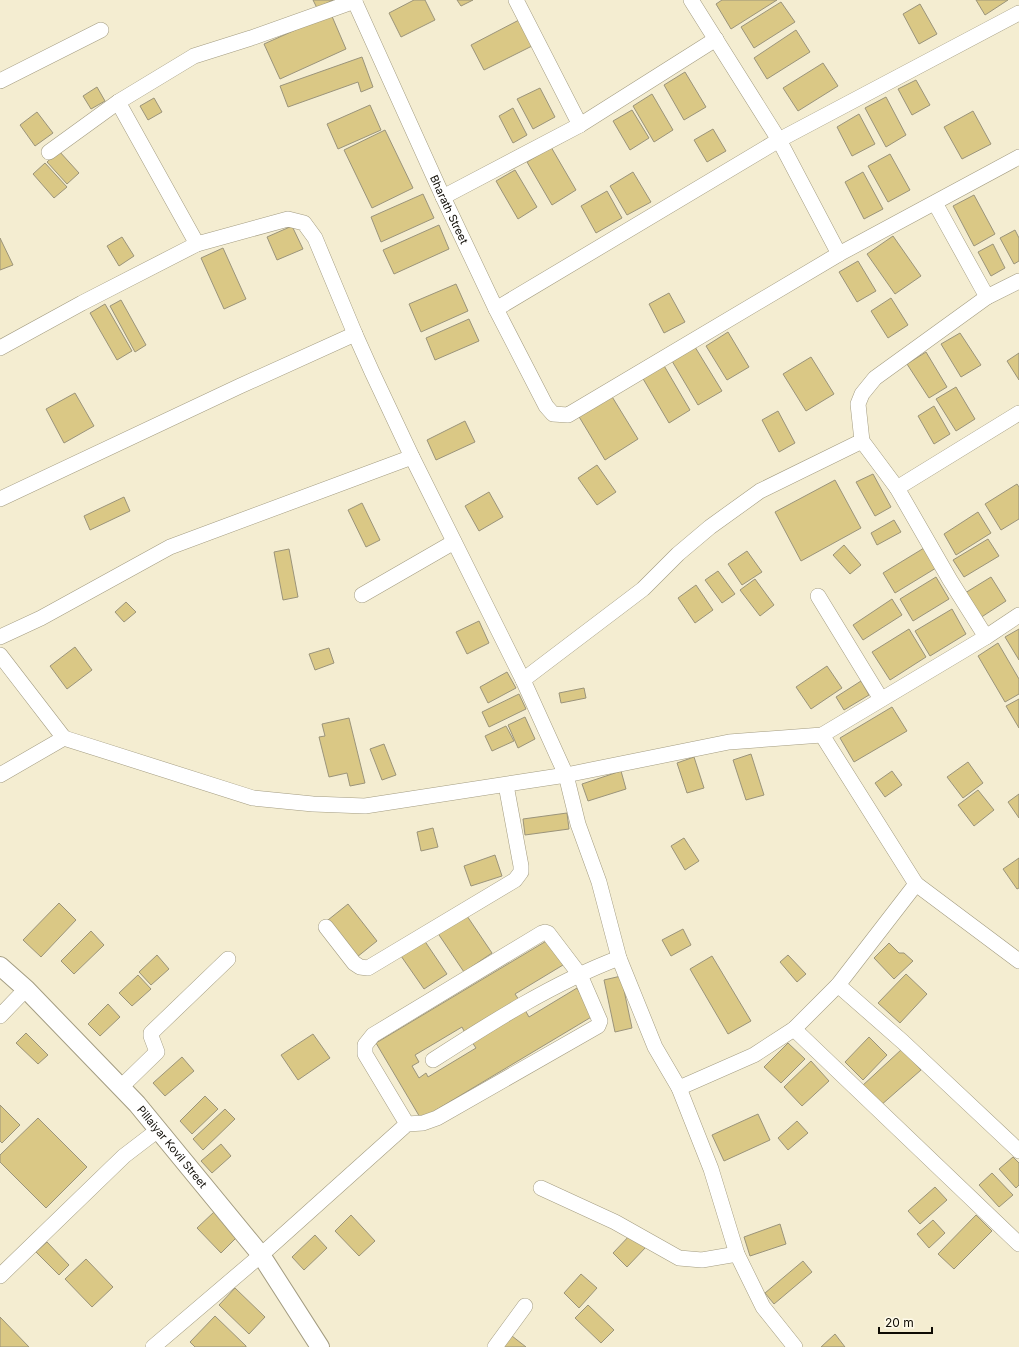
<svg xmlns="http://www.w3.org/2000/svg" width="1019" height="1347" viewBox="0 0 1019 1347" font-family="Inter,sans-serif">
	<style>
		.building { fill: #dac885; stroke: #9b947a }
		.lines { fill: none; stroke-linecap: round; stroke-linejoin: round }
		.minor-casing { stroke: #a39c81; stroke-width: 16 }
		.tertiary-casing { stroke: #a39c81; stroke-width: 20 }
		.minor { stroke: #fff; stroke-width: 15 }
		.tertiary { stroke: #fff; stroke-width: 18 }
		.labels { text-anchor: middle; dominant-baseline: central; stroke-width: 3; stroke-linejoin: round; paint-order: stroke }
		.street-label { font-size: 11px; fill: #0e0b04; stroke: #fefae9 }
	</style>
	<rect width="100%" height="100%" fill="#f4edd1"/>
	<path class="building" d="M313 0H333L317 8Z
		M414 0H425L435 20 401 37 389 13Z
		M457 0H473L461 6Z
		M722 0H777L731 29 716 4Z
		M976 0H1008L985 15Z
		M781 2 795 22 754 48 741 27Z
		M920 4 937 34 919 44 903 14Z
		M331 14 346 49 280 79 264 44Z
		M519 20 532 46 484 70 471 45Z
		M796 30 810 52 767 79 754 58Z
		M362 57 373 87 361 92 358 82 288 107 280 86Z
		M823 63 838 86 798 111 783 88Z
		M685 72 706 107 684 120 664 85Z
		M916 80 930 105 912 115 898 89Z
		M97 87 105 101 91 109 83 96Z
		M540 88 555 117 533 129 517 99Z
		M652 94 673 130 654 142 633 106Z
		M886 97 906 135 886 147 865 108Z
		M154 98 162 112 148 120 140 106Z
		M370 105 381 130 338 149 327 124Z
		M513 108 527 135 513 143 499 116Z
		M632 110 649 138 630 150 613 121Z
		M973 111 991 144 962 159 944 127Z
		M37 112 53 133 35 146 20 125Z
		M859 114 875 144 852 156 837 127Z
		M713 129 726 151 707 162 694 140Z
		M385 130 413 188 372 208 344 150Z
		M551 147 576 190 552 205 527 162Z
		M59 151 79 173 67 184 47 162Z
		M890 154 910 190 888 202 868 166Z
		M45 163 67 187 54 198 33 174Z
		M515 170 537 207 518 219 496 181Z
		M633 172 651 202 627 215 610 186Z
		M863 172 883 209 864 219 845 182Z
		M607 191 622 218 596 233 581 206Z
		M423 194 434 218 381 242 371 217Z
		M974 195 995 234 974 246 953 206Z
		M439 225 449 249 394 274 383 250Z
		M292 226 303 249 277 260 267 237Z
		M1015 230 1019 238V261L1014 264 1000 238Z
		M893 236 921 276 895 294 867 254Z
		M122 237 134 256 119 266 107 246Z
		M0 238 13 265 0 270Z
		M993 244 1005 268 991 276 978 252Z
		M223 248 246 299 224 309 201 258Z
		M858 261 876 291 857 302 839 272Z
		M456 284 468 311 421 332 409 304Z
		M669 293 685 322 664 333 649 304Z
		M891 298 908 325 888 338 871 311Z
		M121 300 146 345 135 352 110 306Z
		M105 304 132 351 117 360 90 313Z
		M469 319 479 341 435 360 426 338Z
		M728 332 749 367 727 380 706 346Z
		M960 333 981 365 961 377 941 344Z
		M695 347 722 391 698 405 672 361Z
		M926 352 947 387 929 398 907 364Z
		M1019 353V380L1007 361Z
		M811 357 834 394 806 411 783 374Z
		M663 364 690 410 669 423 642 377Z
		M956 387 975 419 956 431 936 399Z
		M75 393 94 426 64 443 46 409Z
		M611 395 638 439 605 460 578 415Z
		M934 406 950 434 934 444 918 416Z
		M778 411 795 443 779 452 762 420Z
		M465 421 475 442 436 460 427 440Z
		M597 465 616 492 597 505 578 478Z
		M873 474 891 507 875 516 856 482Z
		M835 480 861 528 801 561 775 512Z
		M1017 484 1019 487V519L1001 530 985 504Z
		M489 492 503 517 479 531 465 506Z
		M124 497 130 511 90 530 84 516Z
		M362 503 380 540 366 547 348 510Z
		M978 512 991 533 956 555 944 534Z
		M894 520 901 532 877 545 871 533Z
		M988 539 999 556 964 577 953 560Z
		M844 545 861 565 850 574 833 555Z
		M924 548 936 568 895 593 883 573Z
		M289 549 298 597 283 600 274 552Z
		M747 551 762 572 742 585 728 564Z
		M718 571 735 594 722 603 705 580Z
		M936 577 949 599 913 621 900 599Z
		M991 577 1006 601 980 618 965 593Z
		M755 579 774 605 760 616 740 590Z
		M696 585 713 610 695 623 678 598Z
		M892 599 902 615 863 640 853 625Z
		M126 602 136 612 124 622 115 612Z
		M952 609 966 634 930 656 915 631Z
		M479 621 489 643 467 654 456 632Z
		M909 629 926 657 890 680 872 652Z
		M1019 629V660L1005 637Z
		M998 643 1019 679V694L1005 702 978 656Z
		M75 647 92 670 67 689 50 666Z
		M329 648 334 663 315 670 309 654Z
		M827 666 842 688 811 709 796 687Z
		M507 672 516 688 488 703 480 687Z
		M861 681 869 695 844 710 836 697Z
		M584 688 586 698 561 703 559 693Z
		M519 694 526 709 489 727 482 712Z
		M1019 699V728L1006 706Z
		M892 707 907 731 854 762 840 738Z
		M525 717 535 739 518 748 508 725Z
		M349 718 365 783 350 786 347 773 329 777 319 737 325 736 322 724Z
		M506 726 514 741 492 751 485 736Z
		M384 744 396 775 382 780 370 749Z
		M751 754 764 795 746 800 733 760Z
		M694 757 704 788 687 793 677 763Z
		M968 762 983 783 963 798 947 777Z
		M621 771 626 789 588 801 582 784Z
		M892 771 902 785 885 797 875 783Z
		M978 790 994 810 974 826 958 805Z
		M1019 794V818L1008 802Z
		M567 813 569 829 525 835 523 819Z
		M433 828 438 847 421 851 417 832Z
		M684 838 699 861 685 870 671 846Z
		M495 855 502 876 471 886 464 866Z
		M1019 858V888L1017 889 1003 869Z
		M59 903 76 920 41 957 23 940Z
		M348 904 377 941 357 957 328 920Z
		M465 913 492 953 464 972 437 932Z
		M683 929 691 945 671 956 662 940Z
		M91 931 104 945 74 974 61 961Z
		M424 940 447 974 424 989 401 956Z
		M548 940 563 965 515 994 519 1000 465 1033 462 1027 415 1055 419 1062 412 1066 419 1078 426 1073 428 1077 476 1048 472 1042 525 1010 529 1017 577 988 593 1016 421 1119 376 1043Z
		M889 943 899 953H904L913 961 894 979 874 958Z
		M157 955 169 969 151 985 139 972Z
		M788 955 806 974 797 982 780 962Z
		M712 956 751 1021 728 1034 690 969Z
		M906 974 927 994 900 1023 878 1003Z
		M138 975 151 989 132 1006 119 993Z
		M621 976 632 1028 615 1032 604 980Z
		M108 1004 120 1017 100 1036 88 1024Z
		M26 1033 48 1055 38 1064 16 1043Z
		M313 1034 330 1058 298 1080 281 1055Z
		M869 1037 887 1055 863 1080 845 1062Z
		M788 1043 805 1059 781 1083 764 1067Z
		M902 1049 921 1070 880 1106 862 1086Z
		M182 1057 194 1071 165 1096 153 1083Z
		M811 1061 829 1081 802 1106 784 1087Z
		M205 1096 218 1109 192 1134 180 1121Z
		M0 1105 20 1125 2 1143 0 1141Z
		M225 1109 235 1119 203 1150 193 1139Z
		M758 1114 770 1140 724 1161 712 1135Z
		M38 1118 87 1167 46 1208 0 1162V1155Z
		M797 1121 808 1133 788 1150 778 1138Z
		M221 1144 231 1156 212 1173 201 1161Z
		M1013 1157 1019 1163V1185L1016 1188 999 1169Z
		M992 1173 1013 1195 999 1207 979 1185Z
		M935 1187 947 1200 920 1224 908 1211Z
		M214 1212 237 1237 221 1253 197 1228Z
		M351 1215 375 1241 359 1256 335 1231Z
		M976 1215 992 1231 954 1269 938 1254Z
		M933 1220 945 1233 929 1248 917 1234Z
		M780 1224 786 1244 750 1256 744 1237Z
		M632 1233 646 1247 627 1267 613 1253Z
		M315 1235 327 1248 304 1270 292 1257Z
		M47 1242 69 1265 59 1275 36 1252Z
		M86 1259 113 1287 92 1307 65 1279Z
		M803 1261 812 1272 774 1304 765 1293Z
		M581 1274 597 1288 579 1308 564 1293Z
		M235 1288 265 1317 249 1334 219 1305Z
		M588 1305 614 1330 601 1343 575 1318Z
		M215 1316 246 1346V1347H195L190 1342Z
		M0 1317 29 1347H0Z
		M835 1334 845 1347H821Z
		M512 1336 526 1347H503Z"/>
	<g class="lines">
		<defs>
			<g id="minor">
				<path id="s1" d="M354 0 443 197 496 309 546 406 553 414 568 415 839 254 1019 157"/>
				<path d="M516 0 580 125"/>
				<path d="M691 0 779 140 839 254"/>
				<path d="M0 81 101 30"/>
				<path d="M118 102 197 244"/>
				<path d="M49 152 118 102 194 56 251 38 355 1"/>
				<path d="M443 197 580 125 716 39"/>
				<path d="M935 203 987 297"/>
				<path d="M496 309 779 140 1019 13"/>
				<path d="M0 348 82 303 197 244 288 219 304 223 315 238 355 334 372 372 412 457 523 680 566 775 578 824 599 882 619 958 655 1047 679 1088 711 1169 737 1254 763 1307 795 1347"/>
				<path d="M897 488 1019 413"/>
				<path d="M0 499 240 386 355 334"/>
				<path d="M362 595 454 542"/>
				<path d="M818 596 881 699"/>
				<path d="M0 637 41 618 170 547 412 457"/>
				<path d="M986 637 950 580 897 488 862 441 858 404 862 394 875 378 987 297 1019 281"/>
				<path d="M0 655 64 738"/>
				<path d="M523 680 643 589 678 554 710 527 760 491 862 441"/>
				<path d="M0 775 64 738 253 798 313 804 365 806 566 775 729 742 822 735 986 637 1019 615"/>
				<path d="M916 884 1019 961"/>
				<path d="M326 927 354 963 360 967 368 968 515 880 521 872V866L506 785"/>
				<path d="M838 985 903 1042 1019 1151"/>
				<path d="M0 1016 26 989"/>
				<path d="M794 1029 1019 1244"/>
				<path d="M433 1060C492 1022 553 983 619 958"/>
				<path d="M121 1087 157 1052 151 1036V1033L228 959"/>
				<path d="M679 1088 754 1055 794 1029 838 985 916 884 822 735"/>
				<path d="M541 1188 615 1222 679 1258 702 1260 737 1254"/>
				<path d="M0 1276 124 1156 158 1130"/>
				<path d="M153 1347 261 1255 407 1124 365 1054V1045L373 1035 542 933 545 932 548 933 580 975 600 1021 598 1026 437 1118 423 1123 407 1124"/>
				<path d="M495 1347 525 1306"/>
			</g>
			<g id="tertiary">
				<path id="s2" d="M0 966 26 989 137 1104 261 1255 320 1347"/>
			</g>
		</defs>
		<use href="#minor" class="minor-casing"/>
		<use href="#tertiary" class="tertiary-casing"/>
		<use href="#minor" class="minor"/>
		<use href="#tertiary" class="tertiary"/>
	</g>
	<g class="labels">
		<g class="street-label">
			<text stroke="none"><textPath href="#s1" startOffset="230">Bharath Street</textPath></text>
			<text stroke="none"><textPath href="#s2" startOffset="250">Pillaiyar Kovil Street</textPath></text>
		</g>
	</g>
	<path d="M879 1327v6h53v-6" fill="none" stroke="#0e0b04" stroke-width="2"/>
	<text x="885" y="1327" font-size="12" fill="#0e0b04" stroke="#fefae9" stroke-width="3" paint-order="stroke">20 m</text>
</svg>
